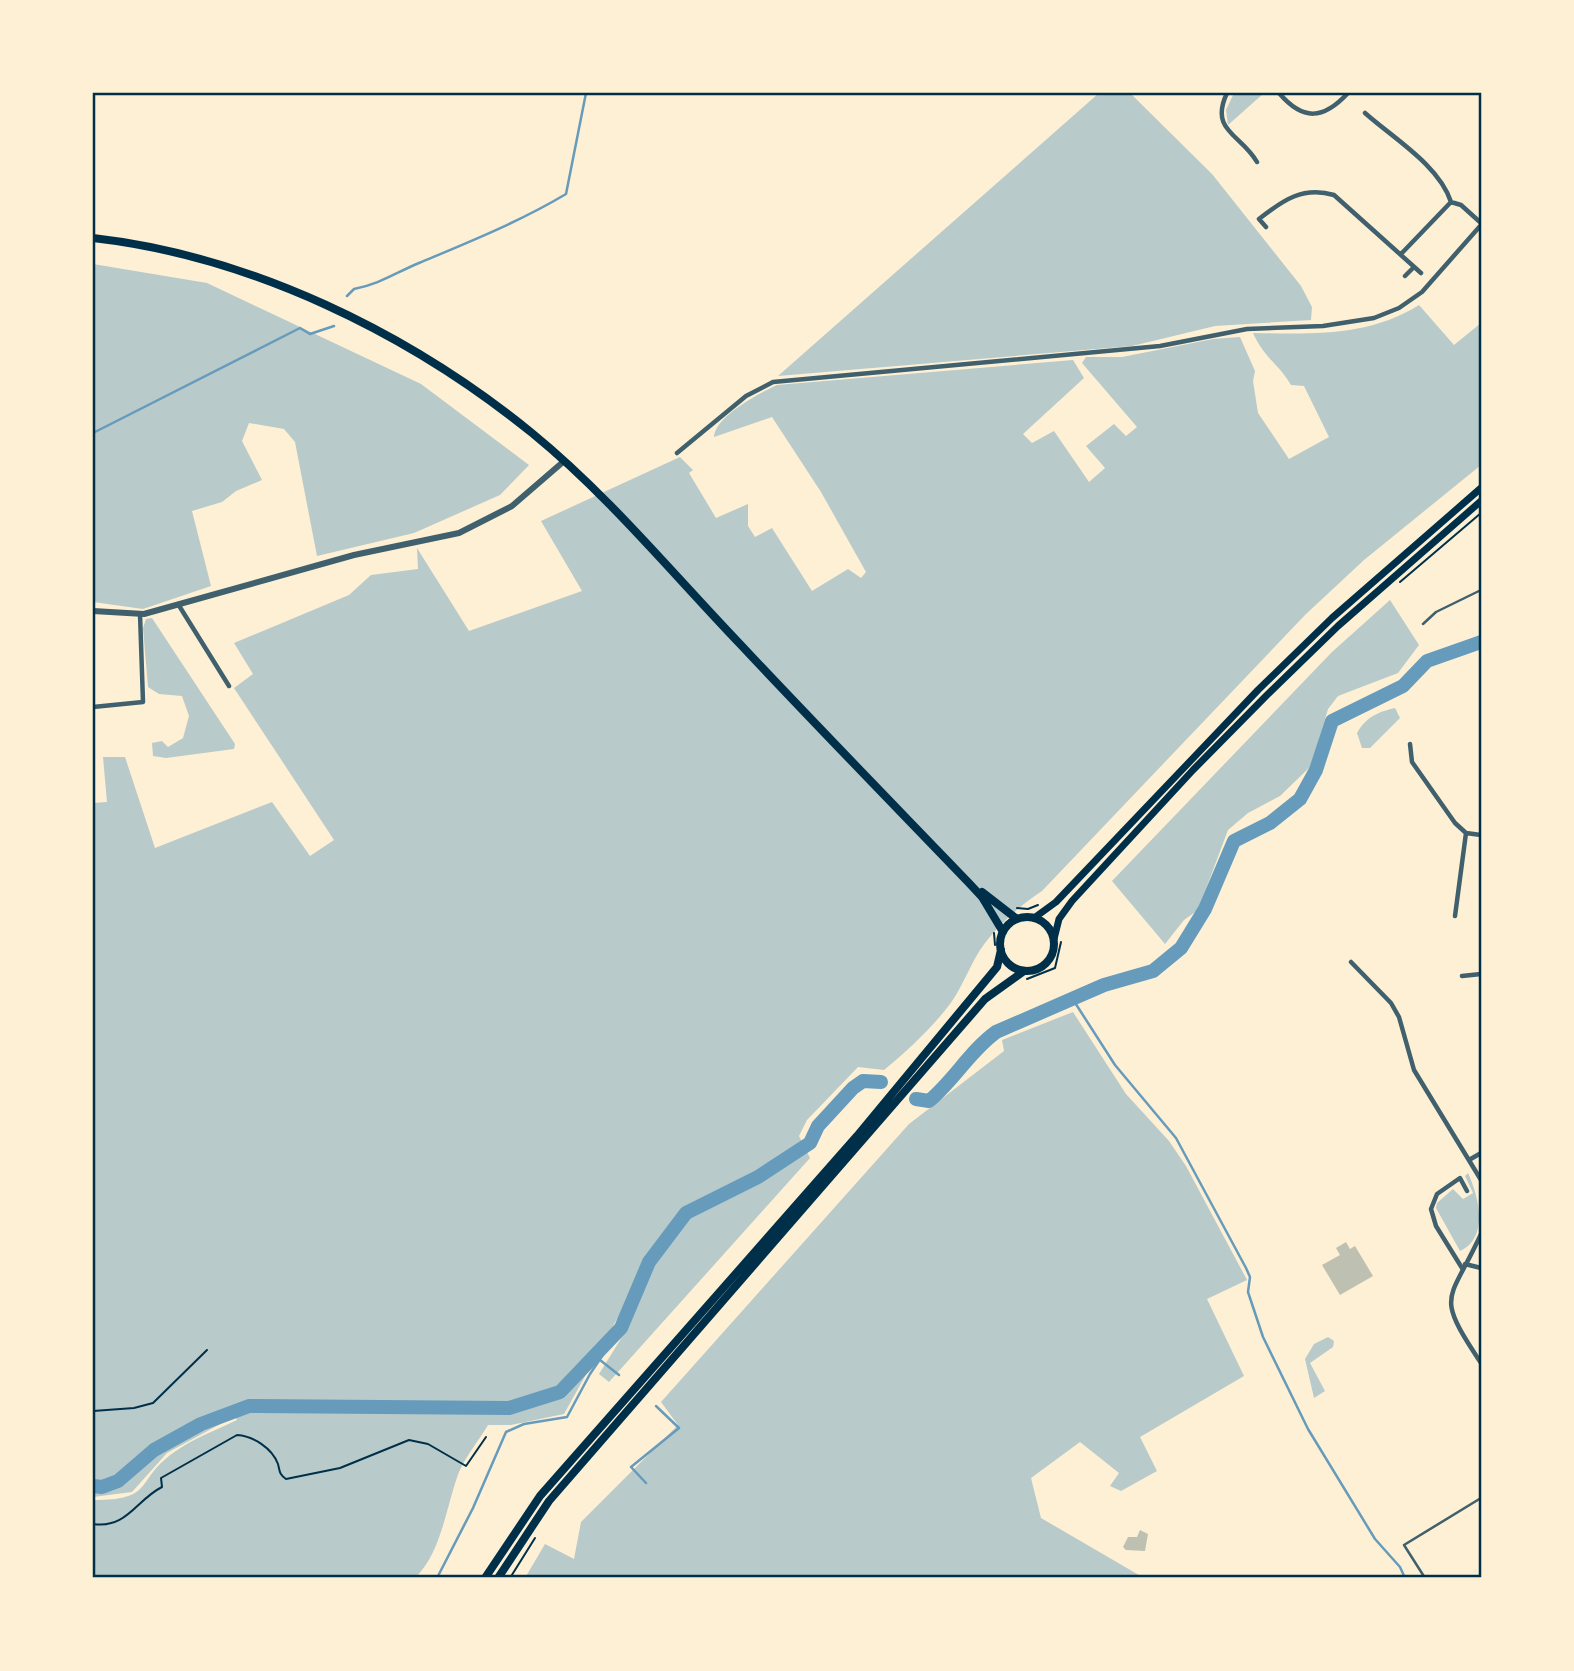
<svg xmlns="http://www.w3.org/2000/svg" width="1574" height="1671" viewBox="0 0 1574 1671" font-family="'Fira Sans',sans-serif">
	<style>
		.green { fill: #b9caca }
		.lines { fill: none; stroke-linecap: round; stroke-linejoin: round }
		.stream { stroke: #669bbc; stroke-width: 2.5 }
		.river { stroke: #669bbc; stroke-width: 14 }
		.building { fill: #bec0b2 }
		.path { stroke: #003049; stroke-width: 2 }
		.service { stroke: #3f606c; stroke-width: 2.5 }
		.minor { stroke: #3f606c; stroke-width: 4.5 }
		.tertiary { stroke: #3f606c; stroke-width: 6 }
		.primary { stroke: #003049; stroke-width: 7 }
		.trunk { stroke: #003049; stroke-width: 8 }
		.neatline { fill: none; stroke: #003049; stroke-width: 2.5 }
	</style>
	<rect width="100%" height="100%" fill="#fdf0d5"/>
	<path class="green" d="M1099 93H1130L1212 174 1301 286 1312 307 1311 320 1215 326 1132 346 778 376Z
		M1234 93H1264L1228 125 1226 110Z
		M93 264 207 283 421 384 529 465 500 495 414 533 317 556 295 442 284 429 249 423 242 441 262 480 236 491 222 502 192 511 211 586 143 609 93 602Z
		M1419 305 1454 345 1481 323V465L1364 560 1305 615 1042 891C1021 905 1000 923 985 943 971 961 964 985 950 1004 932 1028 907 1051 884 1070L858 1067 807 1120 799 1136 810 1158 609 1382 599 1374 627 1329 617 1319 564 1414 511 1425H488C479 1440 466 1456 459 1472 446 1506 442 1552 415 1578H93V1500C156 1500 134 1481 173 1453 192 1439 216 1430 237 1420L235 1416 167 1453 132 1492 93 1497V803L107 802 103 757H125L155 848 272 802 310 856 334 840 234 688 253 674 234 643 349 595 371 575 418 569 417 548 469 631 582 591 541 521 680 457 693 470 689 473 716 518 748 504V526L755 537 772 528 812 591 848 569 861 578 866 572 821 492 772 417 714 437C715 416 760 393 777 385L1073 360 1084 378 1023 434 1032 443 1054 431 1089 482 1105 468 1086 446 1114 424 1126 436 1137 427 1082 363 1086 357H1122L1213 339 1240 337 1255 371 1253 381 1258 413 1289 459 1329 437 1304 386 1291 385C1278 363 1264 358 1253 333 1311 334 1368 337 1419 305Z
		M1390 600 1419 645 1398 673 1338 696 1328 709 1311 766 1280 796 1248 813 1228 830 1198 910 1184 920 1165 944 1112 881 1332 652Z
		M152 618 235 744 234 749 166 758 153 756 152 743 162 741 168 747 183 738 189 716 182 696 159 694 148 687 143 628 146 619Z
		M1395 708 1400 718 1370 748H1362L1357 733C1366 717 1378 712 1395 708Z
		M1073 1012 1126 1094 1169 1141 1186 1166 1247 1280 1207 1299 1244 1376 1140 1437 1157 1471 1121 1491 1110 1486 1119 1473 1080 1442 1031 1478 1041 1518 1144 1578H525L545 1544 574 1559 581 1522 678 1425 661 1402 909 1124 1004 1051 1002 1040Z
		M1468 1173C1478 1195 1490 1237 1460 1251L1436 1208 1437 1203 1453 1189 1463 1199 1473 1193 1465 1176Z
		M1328 1337 1334 1341 1333 1347 1310 1363 1325 1391 1314 1398 1305 1359 1314 1344Z"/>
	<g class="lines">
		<path class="stream" d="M347 296 354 289C380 284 395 273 419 263 469 242 519 222 566 194L586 93
			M93 433 300 328 310 334 334 326
			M1072 998 1115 1065 1176 1138 1246 1268 1250 1277 1248 1292 1263 1337 1308 1429 1375 1539 1400 1567 1405 1578
			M600 1360 619 1375
			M646 1483 631 1467 679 1428 656 1406
			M437 1578 473 1508 506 1432 524 1424 567 1417 590 1374 621 1328"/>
		<path class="river" d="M916 1099 929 1101C954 1080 970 1051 996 1032L1104 985 1153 971 1181 948 1205 909 1234 841 1270 823 1300 799 1316 770 1332 721 1403 686 1427 661 1481 642
			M93 1486 102 1487 118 1481 154 1450 201 1424 249 1406 509 1408 560 1392 621 1328 649 1262 686 1213 758 1177 810 1143 818 1126 853 1088 863 1081 881 1082"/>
	</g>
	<path class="building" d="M1346 1242 1350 1249 1355 1246 1373 1276 1340 1295 1322 1265 1340 1255 1336 1248Z
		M1140 1530 1148 1534 1145 1551 1126 1550 1123 1547 1128 1537H1137Z"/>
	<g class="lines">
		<path class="path" d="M1400 582 1481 513
			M1017 908 1028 909 1038 905
			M994 933 995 945
			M1027 979 1055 968 1061 942
			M93 1411 134 1408 153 1403 207 1350
			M93 1524C127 1529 136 1500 162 1487L161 1478 237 1435C253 1436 272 1448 278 1464 280 1472 279 1474 286 1479L340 1468 409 1440 428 1444 466 1466 486 1437
			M510 1578 535 1538"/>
		<path class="service" d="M1423 624 1436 612 1481 590
			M1425 1578 1404 1545 1481 1498"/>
		<path class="minor" d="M1227 93C1209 131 1241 134 1257 162
			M1279 93C1303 121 1323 120 1348 93
			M1365 113C1393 138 1439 165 1451 202
			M1266 227 1259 219C1283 200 1303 186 1334 195L1421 273
			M1401 254 1451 202 1461 205 1481 223
			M1405 276 1414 267
			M677 453 746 396 773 382 1160 346 1247 329 1323 326 1374 318 1399 308 1422 292 1481 225
			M178 604 229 686
			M93 707 143 702 140 614
			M1410 744 1412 762 1455 823 1466 833 1481 835
			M1455 916 1466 833
			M1351 962 1391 1003 1399 1017 1414 1070 1481 1180
			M1462 976 1481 974
			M1469 1160 1481 1153
			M1481 1234C1449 1304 1434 1292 1481 1363
			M1465 1264 1481 1268
			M1462 1268 1436 1226 1431 1209 1437 1194 1460 1178 1467 1191"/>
		<path class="tertiary" d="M93 611 144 614 354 555 459 533 512 506 563 462"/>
		<path class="primary" d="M1034 918 1056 902 1258 690 1332 618 1481 488
			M1054 939 1059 919 1072 901 1193 770 1265 697 1338 626 1481 501"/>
		<path class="trunk" d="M93 238C251 256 409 333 532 433 608 495 672 573 740 644 815 724 892 803 968 882L982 897 1003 932
			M982 892 1017 919
			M1000 944a27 27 0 1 1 54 0a27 27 0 1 1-54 0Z
			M485 1578 540 1496 857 1136 997 967 1001 950
			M498 1578 549 1501 985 999 1024 971"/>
	</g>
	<rect width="1574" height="1671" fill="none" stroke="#fdf0d5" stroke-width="189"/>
	<rect x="94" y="94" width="1386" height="1482" class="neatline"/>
</svg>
